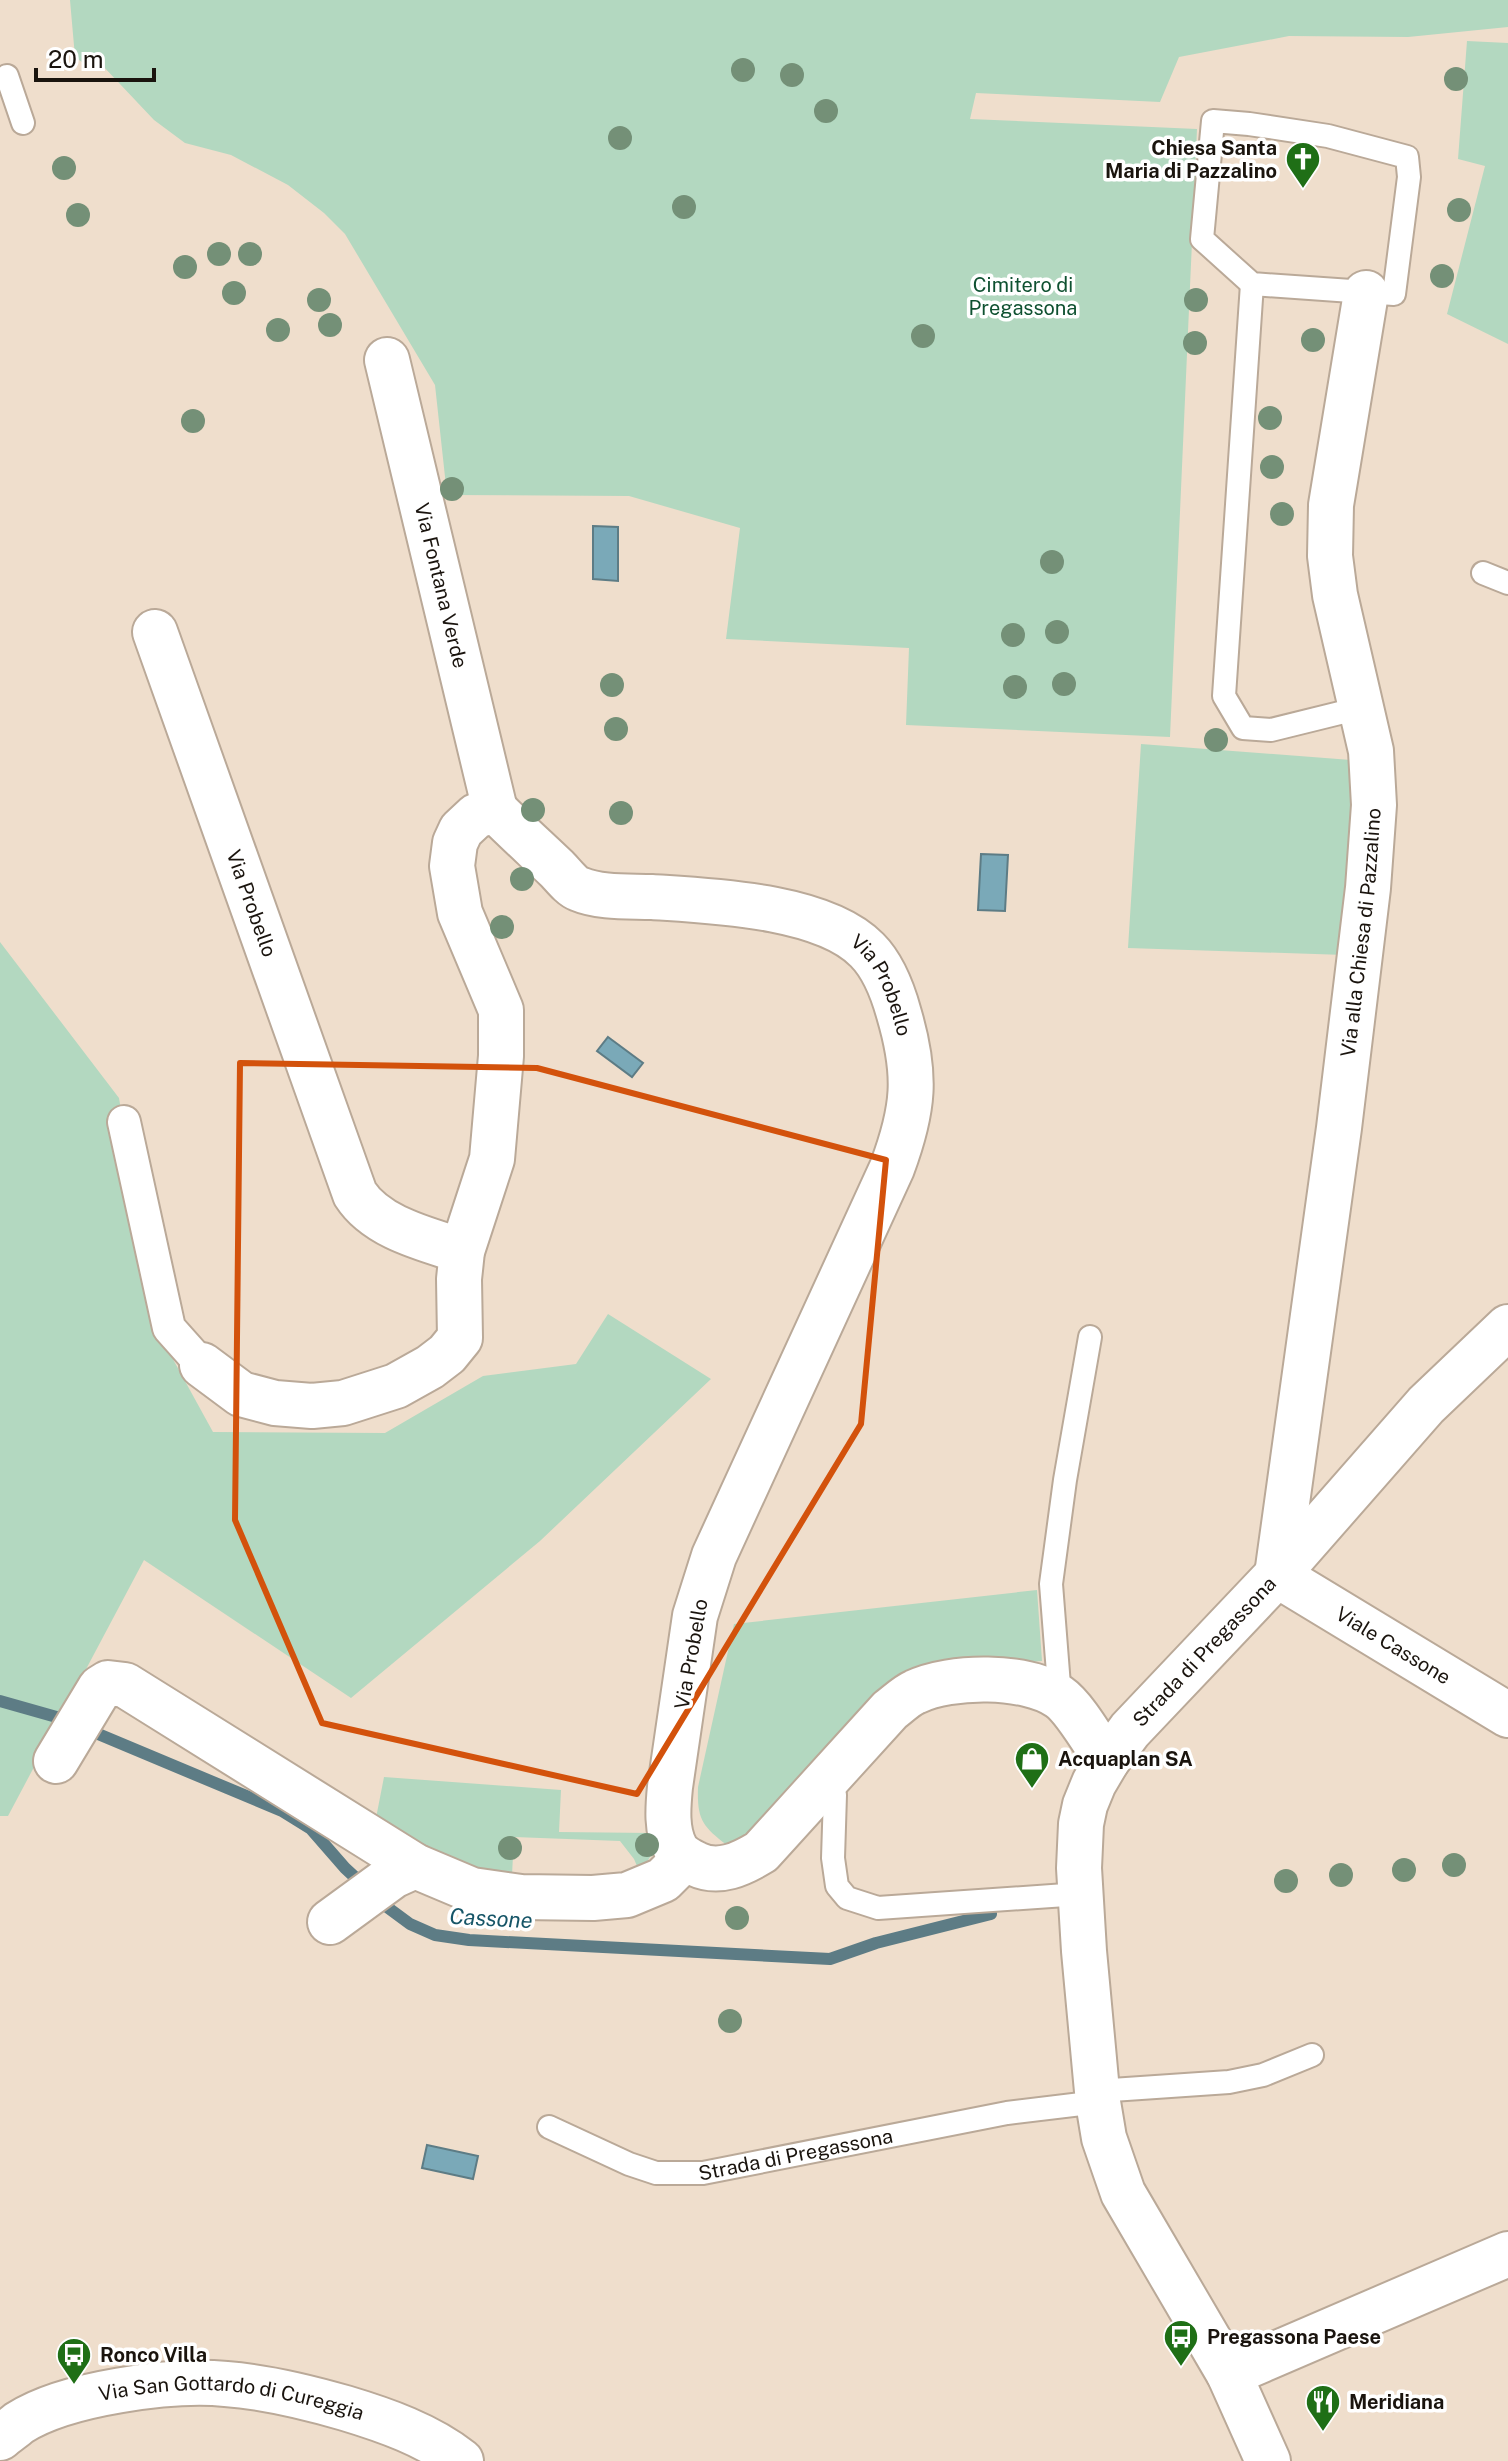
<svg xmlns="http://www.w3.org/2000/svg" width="1508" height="2461" viewBox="0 0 1508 2461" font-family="'Public Sans',sans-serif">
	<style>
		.green { fill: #b3d8c0 }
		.water { fill: #7aa9b8; stroke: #5d7c85; stroke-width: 2 }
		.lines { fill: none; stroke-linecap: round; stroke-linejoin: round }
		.stream { stroke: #5d7c85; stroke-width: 12 }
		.service-casing { stroke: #baa998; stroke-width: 26 }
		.pedestrian-casing { stroke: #baa998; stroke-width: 36 }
		.minor-casing { stroke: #baa998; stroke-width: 48 }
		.tertiary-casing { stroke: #baa998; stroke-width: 48 }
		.service { stroke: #fff; stroke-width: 22 }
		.pedestrian { stroke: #fff; stroke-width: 32 }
		.minor { stroke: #fff; stroke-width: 44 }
		.tertiary { stroke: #fff; stroke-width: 44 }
		.tree { fill: #749077 }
		.marked { fill: none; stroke: #d3520c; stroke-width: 6; stroke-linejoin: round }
		.labels { text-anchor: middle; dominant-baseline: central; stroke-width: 7; stroke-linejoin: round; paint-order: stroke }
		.poi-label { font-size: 20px; font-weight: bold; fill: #1a140e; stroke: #fff; text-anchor: start }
		.park-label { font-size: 20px; fill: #0f5131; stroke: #fff }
		.street-label { font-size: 20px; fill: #1a140e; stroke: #fff }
		.water-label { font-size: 22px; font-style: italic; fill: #165567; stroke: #fff }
	</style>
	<rect width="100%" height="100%" fill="#efdecc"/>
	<path class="green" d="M70 0H1508V27L1408 37 1289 36 1179 57 1160 102 976 93 970 119 1197 129 1170 737 906 725 909 648 726 639 740 528 629 496 447 495 435 385 345 234 324 213 288 185 231 155 185 143 154 120 102 65H86L75 57Z
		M1467 41 1508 43V344L1447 314 1485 166 1458 159Z
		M1141 744 1364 761 1345 955 1128 948Z
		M0 942 119 1098 158 1332 213 1432 385 1433 483 1376 576 1364 608 1314 711 1379 540 1541 351 1698 144 1560 8 1816H0Z
		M1037 1590 1042 1661 933 1670 753 1843 727 1845C702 1826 697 1819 698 1787L734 1624Z
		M384 1777 561 1790 559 1832 652 1833 655 1849 640 1873 634 1859 620 1841 514 1837 512 1875 445 1868 376 1818Z"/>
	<path class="water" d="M593 526 618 527V581L593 579Z
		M981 854 1008 855 1005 911 978 910Z
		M608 1037 643 1063 632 1077 597 1051Z
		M427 2145 478 2156 473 2179 422 2168Z"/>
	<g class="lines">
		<path class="stream" d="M0 1701 60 1718 282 1811 311 1829 345 1868 387 1907 410 1924 435 1935 469 1940 830 1959 876 1943 991 1914"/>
		<defs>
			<g id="service">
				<path d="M7 76 23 123"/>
				<path d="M1213 121 1249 124 1328 136 1407 157 1409 177 1394 294 1252 284 1202 239Z"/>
				<path d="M1252 284 1224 696 1243 728 1271 730 1360 708"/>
				<path d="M1483 573 1508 583"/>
				<path d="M1060 1698 1051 1584 1065 1480 1090 1337"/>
				<path d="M829 1776 835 1795 833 1858 837 1886 847 1898 878 1908 1080 1894"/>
				<path d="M1097 2091 1229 2082 1263 2075 1312 2055"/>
				<path id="s1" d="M549 2127 629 2164 656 2173H703L1007 2113 1098 2102"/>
			</g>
			<path id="pedestrian" d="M124 1122 169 1328 202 1365"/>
			<g id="minor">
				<path id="s2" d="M387 360 495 810"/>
				<path id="s3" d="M155 632 355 1194C377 1228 426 1239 462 1251"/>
				<path id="s4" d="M202 1365 241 1394 275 1403 312 1406 343 1403 396 1386 430 1367 447 1354 460 1338 459 1279 462 1251 492 1159 501 1056V1010L460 913 452 866 455 843 461 830 476 816 495 810C515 830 536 849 557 869 563 875 571 886 579 889 600 898 630 896 652 897 712 901 823 905 867 950 883 966 893 992 899 1014 917 1075 914 1109 892 1168L714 1556 695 1616 670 1787C668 1807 666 1831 676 1849 681 1857 688 1860 696 1864 719 1875 741 1864 761 1852L890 1710C898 1704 906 1696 915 1692 951 1675 1025 1674 1059 1697 1075 1708 1095 1744 1107 1761"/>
				<path id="s5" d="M1277 1575 1339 1128 1368 888 1374 805 1371 751 1335 595 1330 556 1331 505 1366 293"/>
				<path d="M56 1761 100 1688 108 1683 125 1685 415 1866 472 1890 521 1897 593 1898 627 1895 663 1880 684 1859"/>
				<path d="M330 1922 393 1876 415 1866"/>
				<path d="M1229 2374 1508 2254"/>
			</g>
			<g id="tertiary">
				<path id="s6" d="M1277 1575 1508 1715"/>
				<path id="s7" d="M0 2438C6 2433 13 2428 19 2423 66 2393 171 2379 226 2384 267 2387 307 2397 345 2408 385 2420 428 2435 461 2461"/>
				<path id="s8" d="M1268 2461 1229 2374 1123 2193 1104 2138 1098 2102 1084 1951 1079 1868 1081 1824 1085 1805 1094 1783 1107 1761 1130 1730 1277 1575 1426 1405 1508 1327"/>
			</g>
		</defs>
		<use href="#service" class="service-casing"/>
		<use href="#pedestrian" class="pedestrian-casing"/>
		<use href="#minor" class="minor-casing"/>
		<use href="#tertiary" class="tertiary-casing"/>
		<use href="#service" class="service"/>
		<use href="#pedestrian" class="pedestrian"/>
		<use href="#minor" class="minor"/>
		<use href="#tertiary" class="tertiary"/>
	</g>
	<g class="tree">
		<circle cx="743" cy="70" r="12"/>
		<circle cx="792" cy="75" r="12"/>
		<circle cx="1456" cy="79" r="12"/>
		<circle cx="826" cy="111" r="12"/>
		<circle cx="620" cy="138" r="12"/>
		<circle cx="64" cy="168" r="12"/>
		<circle cx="684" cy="207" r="12"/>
		<circle cx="1459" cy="210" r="12"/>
		<circle cx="78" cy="215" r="12"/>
		<circle cx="219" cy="254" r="12"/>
		<circle cx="250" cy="254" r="12"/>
		<circle cx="185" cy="267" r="12"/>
		<circle cx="1442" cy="276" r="12"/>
		<circle cx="234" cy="293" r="12"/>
		<circle cx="319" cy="300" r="12"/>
		<circle cx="1196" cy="300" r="12"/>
		<circle cx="330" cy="325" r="12"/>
		<circle cx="278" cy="330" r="12"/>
		<circle cx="923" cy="336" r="12"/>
		<circle cx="1313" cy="340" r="12"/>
		<circle cx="1195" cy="343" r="12"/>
		<circle cx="1270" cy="418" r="12"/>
		<circle cx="193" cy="421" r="12"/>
		<circle cx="1272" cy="467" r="12"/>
		<circle cx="452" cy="489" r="12"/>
		<circle cx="1282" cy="514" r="12"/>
		<circle cx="1052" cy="562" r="12"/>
		<circle cx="1057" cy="632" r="12"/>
		<circle cx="1013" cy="635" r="12"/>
		<circle cx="1064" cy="684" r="12"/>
		<circle cx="612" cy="685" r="12"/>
		<circle cx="1015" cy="687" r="12"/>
		<circle cx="616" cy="729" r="12"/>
		<circle cx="1216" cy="740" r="12"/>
		<circle cx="533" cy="810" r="12"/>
		<circle cx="621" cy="813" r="12"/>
		<circle cx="522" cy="879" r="12"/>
		<circle cx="502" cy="927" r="12"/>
		<circle cx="647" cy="1845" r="12"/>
		<circle cx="510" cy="1848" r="12"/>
		<circle cx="1454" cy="1865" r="12"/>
		<circle cx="1404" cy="1870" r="12"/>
		<circle cx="1341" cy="1875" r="12"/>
		<circle cx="1286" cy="1881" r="12"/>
		<circle cx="737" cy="1918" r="12"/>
		<circle cx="730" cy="2021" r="12"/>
	</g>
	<path class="marked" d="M240 1063 537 1068 886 1160 861 1424 637 1794 322 1723 235 1520Z"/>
	<defs>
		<symbol id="church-pin" viewBox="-11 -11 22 30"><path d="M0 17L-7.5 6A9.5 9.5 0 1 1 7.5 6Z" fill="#1f6f16" stroke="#fff"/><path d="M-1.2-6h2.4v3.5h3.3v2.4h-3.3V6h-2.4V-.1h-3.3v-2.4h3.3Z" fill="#fff"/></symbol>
		<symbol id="shop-pin" viewBox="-11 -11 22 30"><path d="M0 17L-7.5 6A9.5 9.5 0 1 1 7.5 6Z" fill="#1f6f16" stroke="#fff"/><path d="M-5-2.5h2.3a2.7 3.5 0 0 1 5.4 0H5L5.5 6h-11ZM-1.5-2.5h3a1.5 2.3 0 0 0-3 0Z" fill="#fff"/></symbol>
		<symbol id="bus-pin" viewBox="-11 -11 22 30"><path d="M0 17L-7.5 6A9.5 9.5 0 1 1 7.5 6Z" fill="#1f6f16" stroke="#fff"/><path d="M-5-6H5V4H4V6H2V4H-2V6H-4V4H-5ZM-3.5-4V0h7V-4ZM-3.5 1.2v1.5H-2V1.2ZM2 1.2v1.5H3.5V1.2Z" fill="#fff"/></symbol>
		<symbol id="restaurant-pin" viewBox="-11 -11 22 30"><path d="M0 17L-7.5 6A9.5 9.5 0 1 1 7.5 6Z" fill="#1f6f16" stroke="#fff"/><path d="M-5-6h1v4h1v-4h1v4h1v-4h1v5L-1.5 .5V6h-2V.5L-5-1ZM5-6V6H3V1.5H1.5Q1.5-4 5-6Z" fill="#fff"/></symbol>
	</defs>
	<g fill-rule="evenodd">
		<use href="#church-pin" x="1283" y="139" width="40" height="54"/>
		<use href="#shop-pin" x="1012" y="1739" width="40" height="54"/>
		<use href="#bus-pin" x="1161" y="2317" width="40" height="54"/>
		<use href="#bus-pin" x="54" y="2335" width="40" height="54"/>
		<use href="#restaurant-pin" x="1303" y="2382" width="40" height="54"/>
	</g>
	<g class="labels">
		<g class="poi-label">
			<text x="1277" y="148" text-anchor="end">Chiesa Santa<tspan x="1277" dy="23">Maria di Pazzalino</tspan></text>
			<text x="1058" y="1759">Acquaplan SA</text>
			<text x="1207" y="2337">Pregassona Paese</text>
			<text x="100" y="2355">Ronco Villa</text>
			<text x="1349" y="2402">Meridiana</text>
		</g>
		<g class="park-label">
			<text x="1023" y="285">Cimitero di<tspan x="1023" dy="23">Pregassona</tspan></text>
		</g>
		<g class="street-label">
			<text stroke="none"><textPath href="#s2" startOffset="232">Via Fontana Verde</textPath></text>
			<text stroke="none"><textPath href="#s3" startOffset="288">Via Probello</textPath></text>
			<text stroke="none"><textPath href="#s5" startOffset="648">Via alla Chiesa di Pazzalino</textPath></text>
			<text stroke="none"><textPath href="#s4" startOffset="1306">Via Probello</textPath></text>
			<text stroke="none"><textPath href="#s6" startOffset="136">Viale Cassone</textPath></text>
			<text stroke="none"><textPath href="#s8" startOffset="894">Strada di Pregassona</textPath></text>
			<text transform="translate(691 1654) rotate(-80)">Via Probello</text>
			<text stroke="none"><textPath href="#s1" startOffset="258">Strada di Pregassona</textPath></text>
			<text stroke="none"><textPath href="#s7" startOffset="244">Via San Gottardo di Cureggia</textPath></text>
		</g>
		<g class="water-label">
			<text transform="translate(491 1918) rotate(3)">Cassone</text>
		</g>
	</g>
	<path d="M36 68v12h118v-12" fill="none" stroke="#1a140e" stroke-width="4"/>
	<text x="48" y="68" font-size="24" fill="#1a140e" stroke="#ffffff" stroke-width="6" paint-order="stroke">20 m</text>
</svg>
